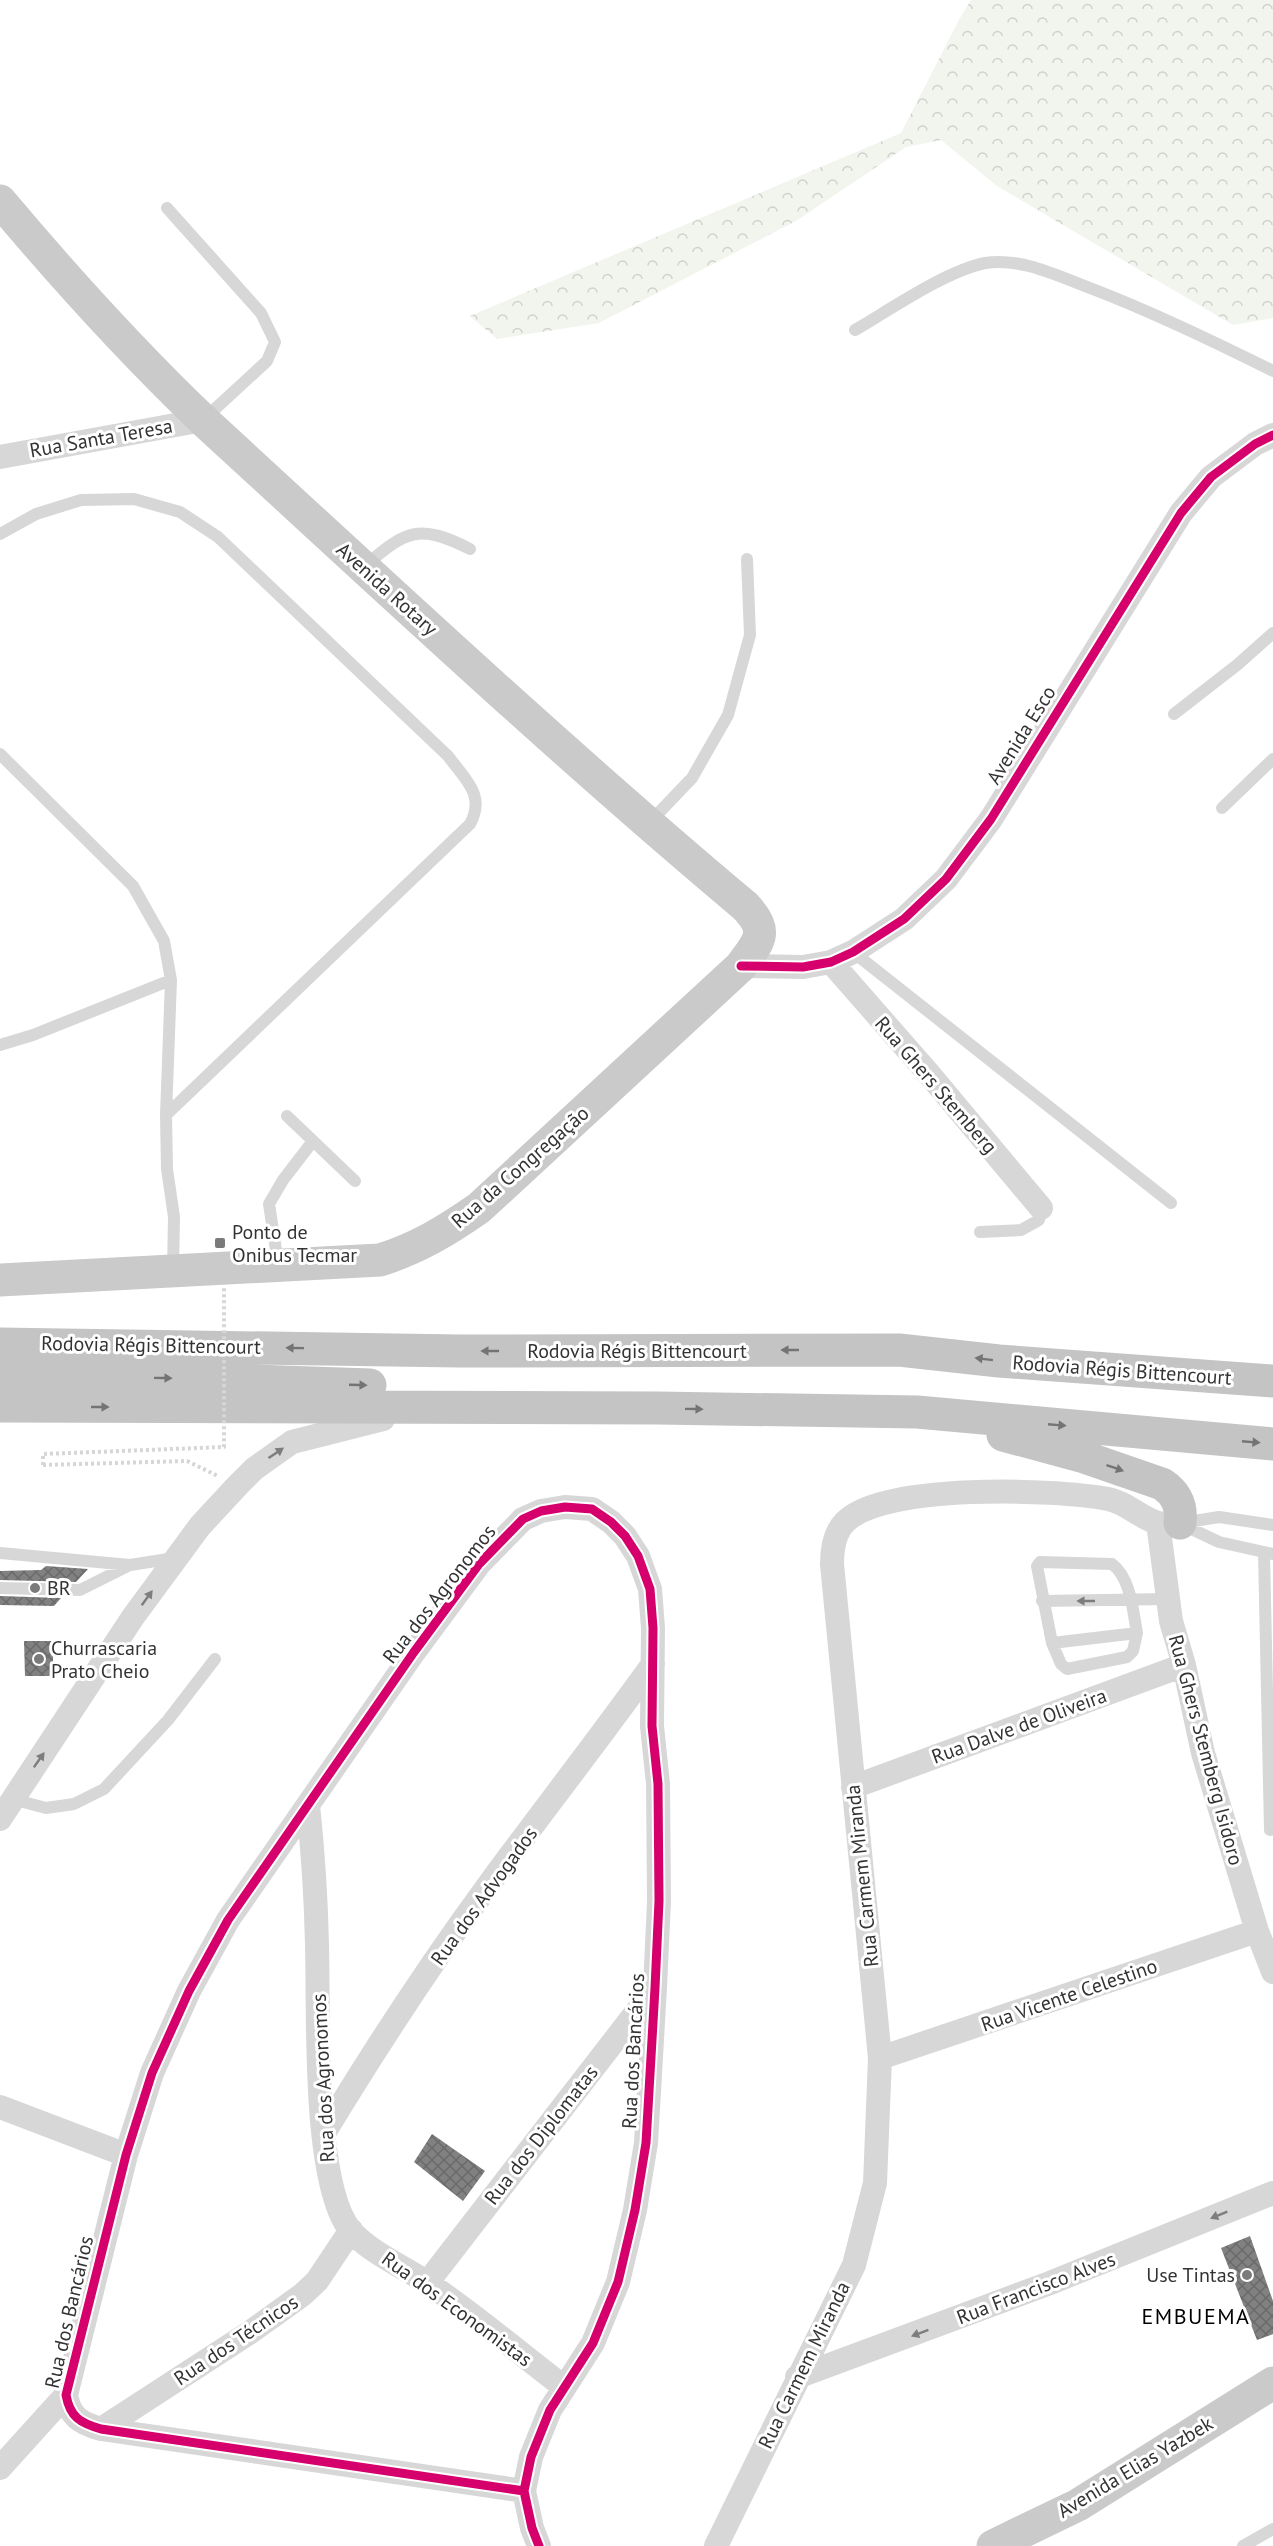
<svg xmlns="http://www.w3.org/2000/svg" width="1273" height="2546" viewBox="0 0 1273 2546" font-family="'PT Sans',sans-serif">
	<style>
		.forest { fill: url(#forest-crowns) }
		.building { fill: url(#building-cross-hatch) }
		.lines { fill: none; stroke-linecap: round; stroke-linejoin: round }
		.path { stroke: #d6d6d6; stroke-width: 4; stroke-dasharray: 3 3; stroke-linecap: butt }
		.lane { stroke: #d7d7d7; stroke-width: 12 }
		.street { stroke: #d7d7d7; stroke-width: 24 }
		.primary { stroke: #cacaca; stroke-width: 33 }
		.highway { stroke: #c4c4c4; stroke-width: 33 }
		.path-bridge { stroke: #d6d6d6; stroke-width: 4; stroke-dasharray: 3 3; stroke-linecap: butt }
		.cycleway-casing { stroke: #fff; stroke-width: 13 }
		.cycleway { stroke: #d6006c; stroke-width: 9 }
		.oneway { fill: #747474 }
		.oneway2 { fill: #7d7d7d }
		.poi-dot { fill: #7a7a7a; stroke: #fff; stroke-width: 2 }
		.labels { text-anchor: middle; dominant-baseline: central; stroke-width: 6; stroke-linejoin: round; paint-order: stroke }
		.street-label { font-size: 20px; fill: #333; stroke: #fff }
		.poi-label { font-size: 20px; fill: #333; stroke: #fff; text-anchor: start }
		.quarter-label { font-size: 22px; letter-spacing: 1.5px; fill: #000; stroke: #fff }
	</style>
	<defs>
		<pattern id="forest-crowns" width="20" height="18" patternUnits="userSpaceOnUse" patternTransform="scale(1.5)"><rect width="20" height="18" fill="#f1f5ed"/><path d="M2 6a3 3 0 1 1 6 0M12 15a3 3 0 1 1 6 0" fill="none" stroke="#cfd2cc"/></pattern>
		<pattern id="building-cross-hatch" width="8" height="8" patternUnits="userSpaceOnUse" patternTransform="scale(1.5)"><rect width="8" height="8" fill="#818181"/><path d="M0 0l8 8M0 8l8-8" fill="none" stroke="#6a6a6a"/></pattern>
	</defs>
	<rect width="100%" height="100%" fill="#fff"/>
	<path class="forest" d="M971 0H1273V318L1233 325 997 186 941 140 906 147 796 221 599 323 497 339 470 316 901 133 960 18Z"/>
	<path class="building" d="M46 1566 88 1569 76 1582 0 1580V1571L41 1570Z
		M0 1596 61 1598 54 1606 0 1605Z
		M24 1641H53V1676H25Z
		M432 2134 485 2171 463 2201 414 2162Z
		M1250 2236 1273 2301V2334L1257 2340 1221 2248Z"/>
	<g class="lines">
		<path class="path" d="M43 1465 187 1461 218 1476"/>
		<path class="lane" d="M167 208 261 313 275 342 267 361 203 420
			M855 330C891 309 946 271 985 263 1020 257 1058 276 1090 288 1153 312 1213 341 1273 371
			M0 534 36 514 81 500 134 499 180 512 218 537 448 756C465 779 486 795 470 824L166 1115
			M365 566C407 529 420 524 470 549
			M1174 714 1237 665 1273 633
			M0 754 133 886 164 941 171 980 166 1115 167 1169 174 1217 173 1269
			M1222 808 1273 759
			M649 823 692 778 728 715 750 635 747 559
			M853 952 1171 1203
			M0 1045 33 1035 171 980
			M287 1116 355 1181
			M980 1232 1021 1230 1039 1220 1041 1208
			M278 1263 269 1204 283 1180 313 1141
			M1182 1523 1219 1517 1273 1525
			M1181 1524 1219 1542 1273 1554
			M0 1553 130 1565 175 1558
			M1264 1553 1270 1830
			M1040 1562 1112 1564C1131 1578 1133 1612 1137 1633L1052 1643 1037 1566Z
			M0 1588 80 1590 130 1565
			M1042 1601 1167 1599
			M1052 1643 1061 1664 1067 1669 1127 1657 1133 1651 1137 1633
			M12 1799 46 1808 74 1804 104 1789 168 1720 215 1659
			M1243 2546 1273 2529"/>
		<path class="street" d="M0 457 203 420
			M831 962 929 1074 1041 1208
			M741 966 803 967 831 962 853 952 904 919 946 879 991 819 1181 513 1211 477 1255 444 1273 435
			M1158 1523 1171 1621 1184 1665 1203 1753 1257 1931 1273 1972
			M853 1787 1184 1665
			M308 1805C313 1852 316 1898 317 1945 319 2009 312 2185 351 2231 371 2253 402 2266 426 2282 474 2314 518 2352 564 2387
			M0 1819 133 1617 200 1526 238 1485 254 1469 292 1442 383 1419
			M880 2058 1257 1931
			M0 2107 126 2155
			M324 2133C375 2049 429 1966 487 1887 542 1812 599 1739 653 1664
			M427 2283 655 1988
			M797 2377 1050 2283 1273 2193
			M101 2429 249 2333 302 2295 317 2281 351 2230
			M0 2468 66 2395
			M524 2491 101 2429C80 2423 70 2417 66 2395L126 2155 152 2073 189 1991 228 1920 414 1652 479 1564 523 1519 541 1511 565 1507 592 1509 611 1522 625 1536 638 1556 650 1589 653 1628 652 1726 658 1784 659 1901 655 1988 646 2143 635 2210 618 2282 593 2343 550 2410 531 2457 524 2491 532 2528 539 2546
			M716 2546 854 2265 875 2183 880 2058 832 1564C832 1549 834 1533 845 1522 883 1483 1055 1489 1108 1499 1126 1502 1140 1518 1158 1523 1164 1524 1173 1523 1180 1523"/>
		<path class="primary" d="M0 201C64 277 131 351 203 420 382 584 559 750 745 906 770 932 759 941 741 966L479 1208C446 1231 418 1248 380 1260L0 1280
			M993 2546 1078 2505 1273 2383"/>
		<path class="highway" d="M0 1344 459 1351 899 1350 999 1361 1273 1381
			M0 1377 168 1378 370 1385
			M0 1406 658 1408 917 1412 1273 1444
			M1003 1435 1081 1456 1162 1484C1177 1494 1182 1506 1180 1523"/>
		<path class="path-bridge" d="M43 1465V1454L224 1447V1287"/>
		<defs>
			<path id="cycleway" d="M741 966 803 967 831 962 853 952 904 919 946 879 991 819 1181 513 1211 477 1255 444 1273 435
				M524 2491 101 2429C80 2423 70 2417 66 2395L126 2155 152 2073 189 1991 228 1920 414 1652 479 1564 523 1519 541 1511 565 1507 592 1509 611 1522 625 1536 638 1556 650 1589 653 1628 652 1726 658 1784 659 1901 655 1988 646 2143 635 2210 618 2282 593 2343 550 2410 531 2457 524 2491 532 2528 539 2546"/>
		</defs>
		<use href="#cycleway" class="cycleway-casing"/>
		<use href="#cycleway" class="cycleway"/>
	</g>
	<defs><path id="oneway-solid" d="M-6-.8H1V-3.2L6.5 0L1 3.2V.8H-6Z" transform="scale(1.5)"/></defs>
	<g class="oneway">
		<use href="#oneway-solid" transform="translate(295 1348) rotate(-179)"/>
		<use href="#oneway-solid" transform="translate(790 1350) rotate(180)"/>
		<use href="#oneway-solid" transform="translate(490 1351) rotate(180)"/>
		<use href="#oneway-solid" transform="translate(984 1359) rotate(-173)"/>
		<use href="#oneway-solid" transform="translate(163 1378) rotate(1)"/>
		<use href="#oneway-solid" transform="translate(358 1385) rotate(2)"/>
		<use href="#oneway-solid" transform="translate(100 1407)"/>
		<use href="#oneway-solid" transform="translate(694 1409) rotate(1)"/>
		<use href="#oneway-solid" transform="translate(1057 1425) rotate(5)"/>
		<use href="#oneway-solid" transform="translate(1251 1442) rotate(5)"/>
		<use href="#oneway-solid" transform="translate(1115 1468) rotate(19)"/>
	</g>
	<g class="oneway2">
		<use href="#oneway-solid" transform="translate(276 1453) rotate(-34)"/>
		<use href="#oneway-solid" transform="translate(147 1598) rotate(-54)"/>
		<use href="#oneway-solid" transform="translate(1086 1601) rotate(-180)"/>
		<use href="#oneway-solid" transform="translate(39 1760) rotate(-55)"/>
		<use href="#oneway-solid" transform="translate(1219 2215) rotate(158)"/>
		<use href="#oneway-solid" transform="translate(920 2333) rotate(159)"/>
	</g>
	<g class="poi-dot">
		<rect x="214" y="1237" width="12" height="12" rx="3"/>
		<circle cx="35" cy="1588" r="6"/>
		<circle cx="39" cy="1659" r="6"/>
		<circle cx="1247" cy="2275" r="6"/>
	</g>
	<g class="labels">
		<g class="street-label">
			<text transform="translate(101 438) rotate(-10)">Rua Santa Teresa</text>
			<text transform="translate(387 589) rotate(42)">Avenida Rotary</text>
			<text transform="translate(1021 735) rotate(-58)">Avenida Esco</text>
			<text transform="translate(936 1085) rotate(49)">Rua Ghers Stemberg</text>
			<text transform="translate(520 1167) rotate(-41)">Rua da Congregação</text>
			<text transform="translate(151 1345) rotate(1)">Rodovia Régis Bittencourt</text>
			<text x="637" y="1351">Rodovia Régis Bittencourt</text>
			<text transform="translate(1122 1370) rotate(4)">Rodovia Régis Bittencourt</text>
			<text transform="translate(439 1594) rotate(-52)">Rua dos Agronomos</text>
			<text transform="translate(1019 1726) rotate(-20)">Rua Dalve de Oliveira</text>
			<text transform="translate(1206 1750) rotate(75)">Rua Ghers Stemberg Isidoro</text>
			<text transform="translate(862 1876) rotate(-96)">Rua Carmem Miranda</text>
			<text transform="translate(484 1896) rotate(-54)">Rua dos Advogados</text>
			<text transform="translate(1069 1995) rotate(-19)">Rua Vicente Celestino</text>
			<text transform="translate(633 2051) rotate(-87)">Rua dos Bancários</text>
			<text transform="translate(323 2078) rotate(-93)">Rua dos Agronomos</text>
			<text transform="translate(541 2135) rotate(-52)">Rua dos Diplomatas</text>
			<text transform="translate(1036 2288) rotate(-21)">Rua Francisco Alves</text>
			<text transform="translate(457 2309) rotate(36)">Rua dos Economistas</text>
			<text transform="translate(69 2312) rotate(-77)">Rua dos Bancários</text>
			<text transform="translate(236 2340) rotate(-34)">Rua dos Técnicos</text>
			<text transform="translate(804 2365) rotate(-64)">Rua Carmem Miranda</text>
			<text transform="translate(1135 2467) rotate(-31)">Avenida Elias Yazbek</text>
		</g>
		<g class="poi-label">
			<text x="232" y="1232">Ponto de<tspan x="232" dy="23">Onibus Tecmar</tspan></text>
			<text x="47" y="1588">BR</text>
			<text x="51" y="1648">Churrascaria<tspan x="51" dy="23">Prato Cheio</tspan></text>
			<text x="1235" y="2275" text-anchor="end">Use Tintas</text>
		</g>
		<g class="quarter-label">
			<text x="1196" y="2316">EMBUEMA</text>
		</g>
	</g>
</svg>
